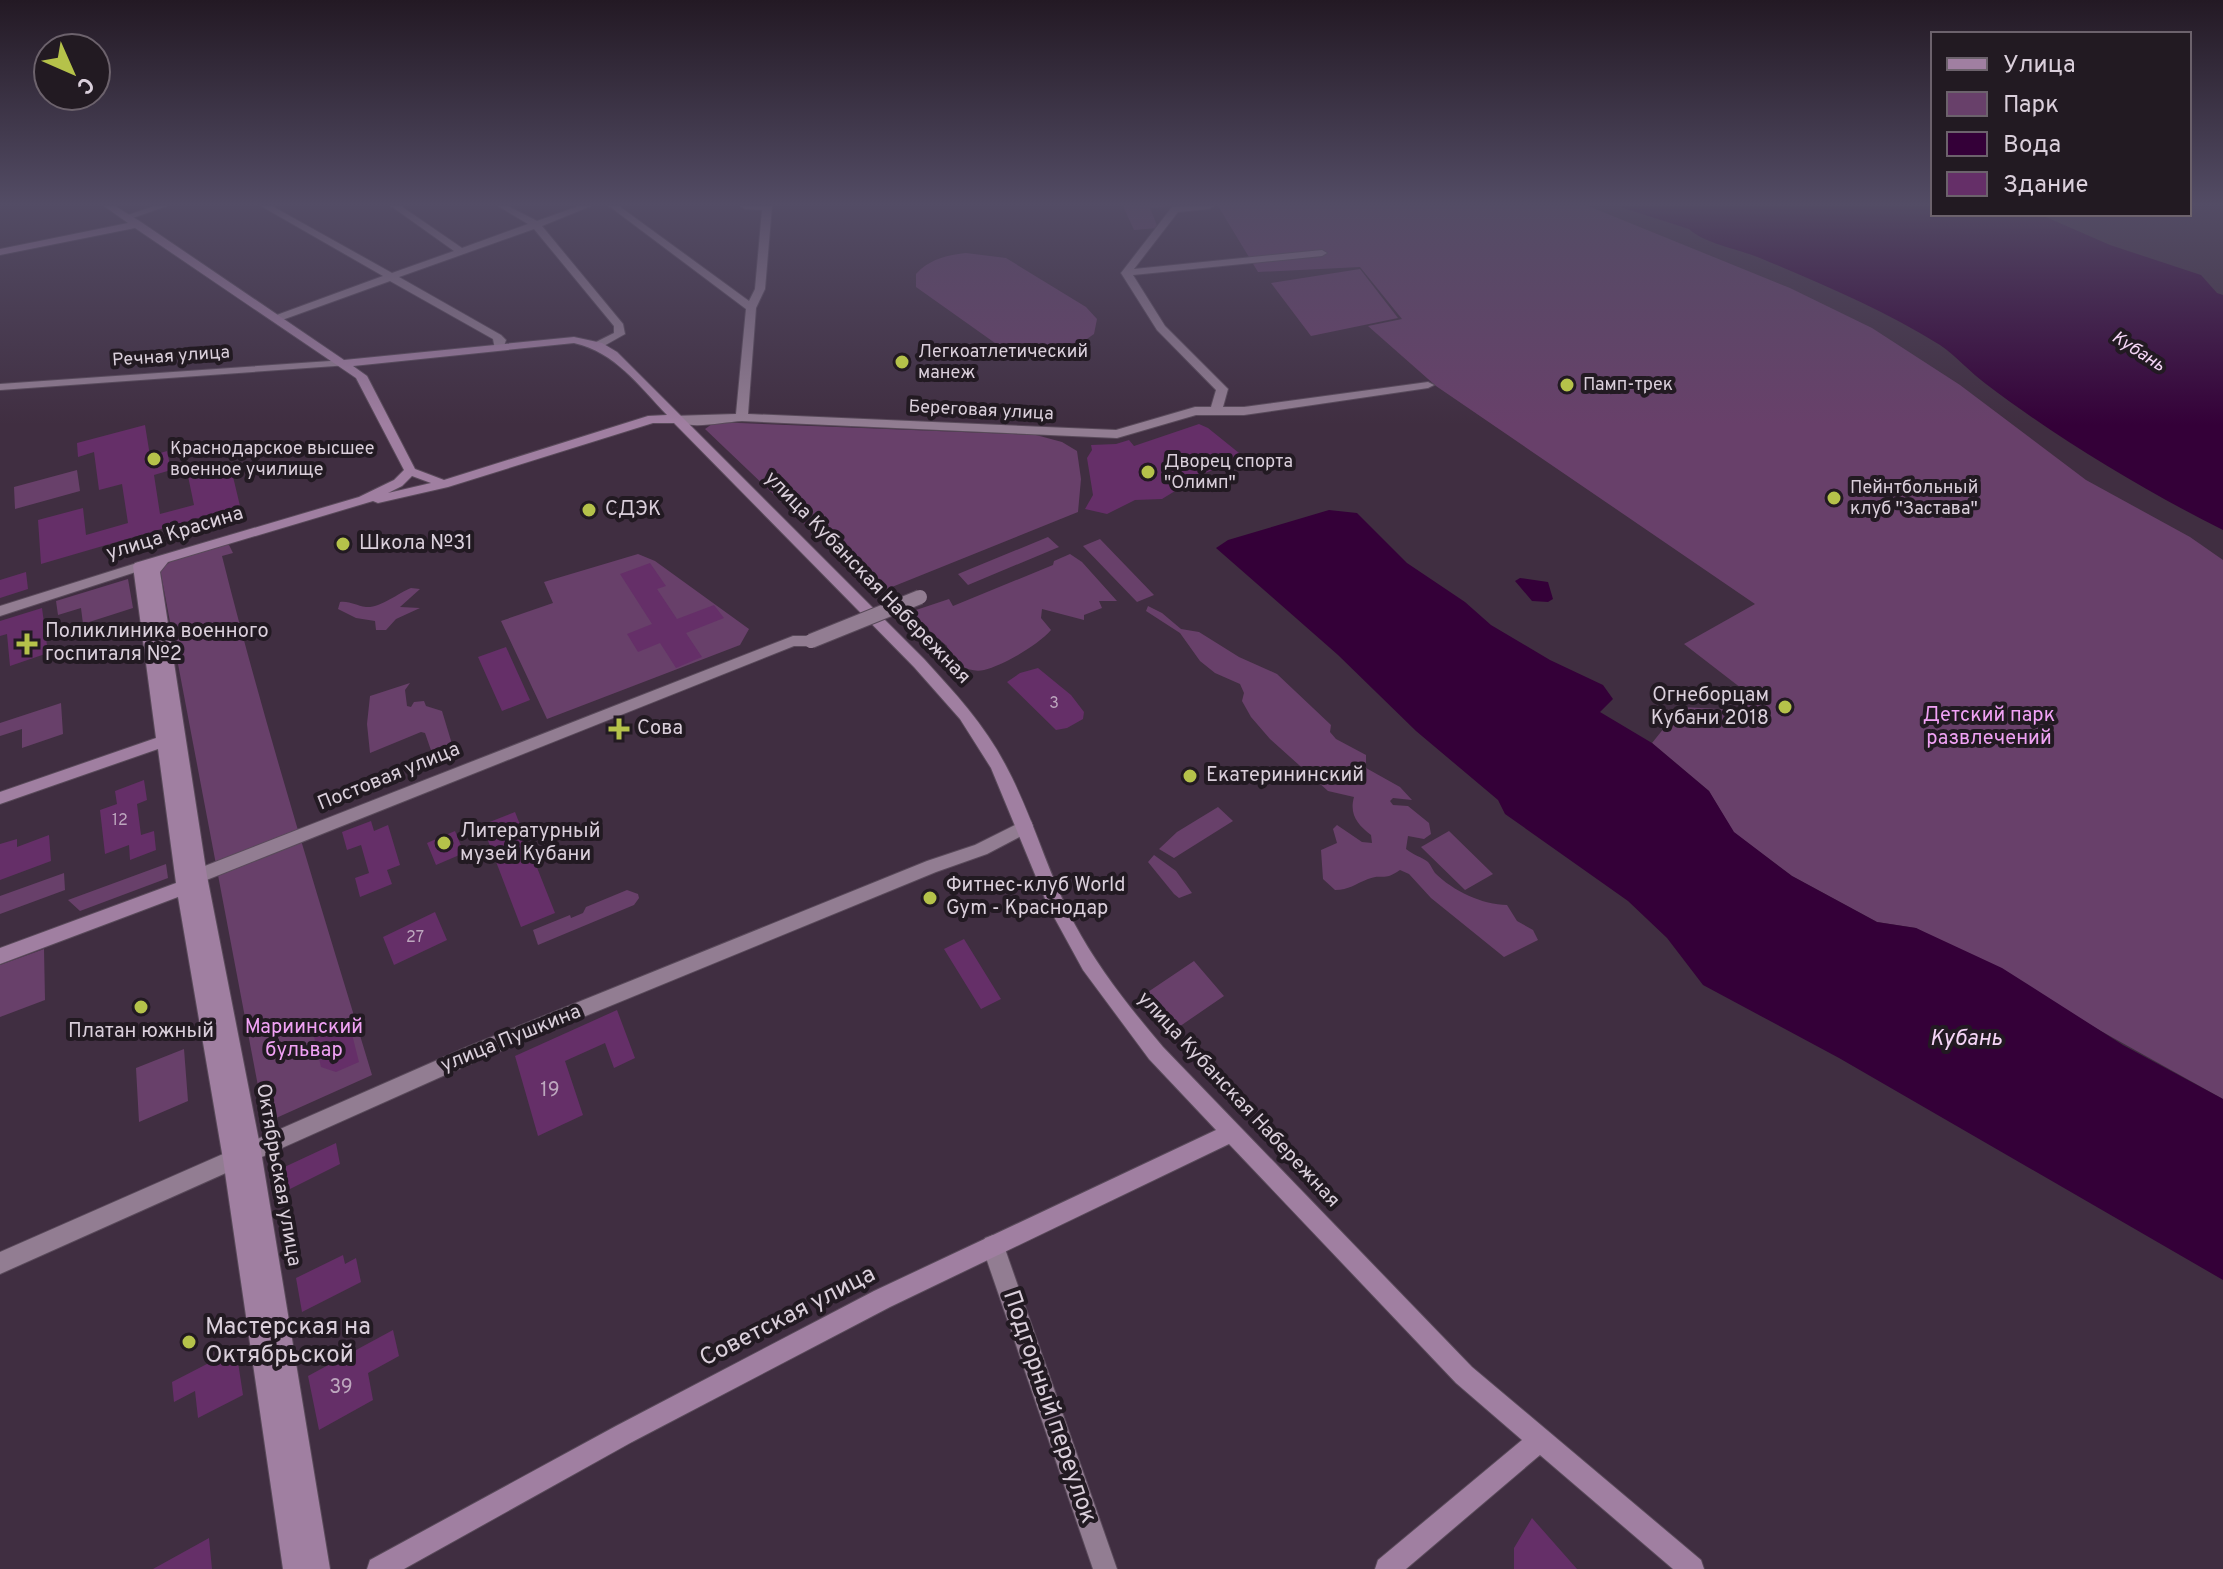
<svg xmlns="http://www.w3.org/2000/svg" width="2223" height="1569" viewBox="0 0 2223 1569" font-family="Overpass,sans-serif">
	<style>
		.green { fill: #68406a }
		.water { fill: #340038 }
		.building { fill: #652f68 }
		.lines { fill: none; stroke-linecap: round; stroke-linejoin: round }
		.street-casing { stroke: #594a5a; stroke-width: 2 }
		.secondary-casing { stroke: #594a5a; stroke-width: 2 }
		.street { fill: #927d92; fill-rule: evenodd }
		.secondary { fill: #a07fa1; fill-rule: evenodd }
		.street-bridge-casing { stroke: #594a5a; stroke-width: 16; stroke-linecap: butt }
		.street-bridge { stroke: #927d92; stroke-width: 14 }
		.poi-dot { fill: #b5c24a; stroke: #221a22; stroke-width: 3 }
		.labels { text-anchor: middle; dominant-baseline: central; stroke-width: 8; stroke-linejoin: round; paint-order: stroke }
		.number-label { font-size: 16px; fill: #bda7be }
		.far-poi-label { font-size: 18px; fill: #dacfdb; stroke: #221a22; text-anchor: start }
		.far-water-label { font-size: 18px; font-style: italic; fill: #f5d5f6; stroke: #221a22 }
		.far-street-label { font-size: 18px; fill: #dacfdb; stroke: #221a22 }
		.poi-label { font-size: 20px; fill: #dacfdb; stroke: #221a22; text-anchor: start }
		.street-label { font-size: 20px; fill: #dacfdb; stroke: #221a22 }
		.park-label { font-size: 20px; fill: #f1a2f5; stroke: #221a22 }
		.near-number-label { font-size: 20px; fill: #bda7be }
		.water-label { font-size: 22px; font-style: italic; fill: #f5d5f6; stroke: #221a22 }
		.near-street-label { font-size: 24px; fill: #dacfdb; stroke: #221a22 }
		.near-poi-label { font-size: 24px; fill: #dacfdb; stroke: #221a22; text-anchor: start }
	</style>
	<rect width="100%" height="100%" fill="#402e41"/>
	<path class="green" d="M1123 206H1174L1150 208 1158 228 1134 230Z
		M1218 206H1588L1790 288 1872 328 1960 385 2086 480 2190 537 2223 560V1099L1916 928 1877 922 1792 876 1733 832 1709 791 1652 743 1681 707 1740 710 1741 688 1684 644 1755 604 1436 386 1368 326 1402 319 1360 267 1258 272Z
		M966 253 1006 258 1086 307 1097 319 1094 334 1077 346 1056 352 1026 354 1009 350 995 343 916 287V274C929 259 948 255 966 253Z
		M1360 269 1398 318 1311 336 1271 283Z
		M715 422 1036 435 1062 442 1077 451 1081 479 1078 512 877 593 705 429Z
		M77 470 80 491 15 509 14 487Z
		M1048 537 1059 547 968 585 958 574Z
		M1100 539 1154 595 1137 602 1083 546Z
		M223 544 229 545 233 553 222 556C266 731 320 903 372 1075L265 1123 160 569 173 560Z
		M638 554 655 561 749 629 740 645 547 719 501 621 553 603 544 582Z
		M1070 554 1082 562 1117 601H1099L1102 608 1084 615V620L1042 609 1041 618 1051 630C1038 645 1004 665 984 670 970 673 959 665 949 657L947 646 928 630 905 620 901 615 949 599 953 606 1053 565 1054 561Z
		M128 579 133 608 83 624 81 608 58 615 56 601Z
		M411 588 420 589 400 607 420 608 396 619 386 630H376L375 621 356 618 338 609 340 602C351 601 356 606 366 607 381 608 398 593 411 588Z
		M1148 606 1162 613 1181 629 1199 632 1239 657 1277 674 1331 725 1330 732 1336 739 1366 755V768L1400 787 1412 800 1393 798 1390 801 1393 805 1408 806 1429 823 1431 834 1424 839 1408 836 1406 849C1413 855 1422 857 1428 862 1431 865 1432 869 1435 873 1453 891 1483 905 1507 905L1517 921 1533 930 1538 940 1504 957 1431 898 1409 874 1400 870C1383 882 1382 873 1368 879 1355 884 1349 890 1335 890L1323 879 1321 850 1337 843 1333 829 1337 825 1362 842 1372 843 1371 835C1358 825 1349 815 1354 797L1328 791 1270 739 1251 717 1242 701 1244 693 1240 684 1215 673 1200 661 1180 633 1146 611Z
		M410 683 405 690 407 706 411 707 414 702 424 701 426 706 442 711 455 754 434 759 425 733 421 732 370 753 367 724 370 696Z
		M61 703 63 734 22 748V729L0 736V723Z
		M1218 807 1233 821 1174 858 1159 849 1177 832Z
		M1449 831 1493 874 1465 890 1421 847Z
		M1154 855 1176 871 1192 893 1179 898 1174 894 1148 862Z
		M166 864 168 878 80 911 68 900Z
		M64 873 65 890 0 914V896Z
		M627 890 638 894 639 898 634 905 538 945 533 930 570 915 571 918 583 913 586 907Z
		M44 949 45 1000 0 1017V965Z
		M1194 961 1224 996 1173 1031 1142 996Z
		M184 1049 188 1101 139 1122 136 1068Z"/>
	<path class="water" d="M1617 206H1933V214H2039L2110 245 2201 275 2217 293 2223 295V530C2143 490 2057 438 1986 384 1970 372 1956 356 1940 345 1884 310 1820 283 1760 258 1739 249 1705 244 1689 229Z
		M1329 510 1357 513 1407 563 1465 602 1491 625 1550 660 1603 685 1613 699 1600 712 1652 743 1709 791 1734 832 1792 876 1877 922 1916 928 2002 968 2123 1045 2223 1099V1280L1839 1058 1703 985 1667 938 1628 901 1505 814 1498 800 1416 731 1338 655 1216 548 1228 540Z
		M1520 578 1548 582 1553 599 1548 602 1532 601 1515 581Z"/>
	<path class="building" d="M1199 424 1208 428 1244 457 1179 484 1175 491 1162 499 1135 500 1107 514 1085 509 1093 495 1087 458 1092 450 1091 445 1116 444 1129 440 1134 446Z
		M145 425 150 456 167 451 171 470 154 475 160 514 194 505 188 476 230 464 240 506 41 564 38 520 83 508 86 535 128 523 122 484 99 490 94 452 78 457 77 443Z
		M650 563 666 586 657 589 677 619 714 605 724 618 686 633 702 657 676 668 660 643 638 652 627 634 652 624 620 574Z
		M26 572 28 589 0 598V580Z
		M42 608 48 653 10 666 7 634 0 636V621Z
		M506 647 530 700 502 711 478 657Z
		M1038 668 1071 695 1084 712 1083 719 1067 728 1056 730 1007 682 1020 673Z
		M144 780 147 800 137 804 141 835 154 831 156 850 130 860 129 845 105 854 100 810 117 804 115 791Z
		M515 812 555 913 521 927 482 825Z
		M371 821 374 831 388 825 400 865 387 870 392 884 360 897 355 878 369 873 361 845 347 850 342 832Z
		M455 831 464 853 436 865 427 843Z
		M49 835 51 861 0 880V844L17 839V847Z
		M435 912 447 940 394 965 383 937Z
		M964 939 1001 999 981 1009 944 949Z
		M617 1010 635 1058 614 1068 605 1043 565 1061 583 1115 538 1136 515 1056Z
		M344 1022 346 1032 351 1030 359 1062 336 1072 321 1067 313 1032Z
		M336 1143 340 1164 282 1193 278 1170Z
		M343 1255 345 1264 356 1258 361 1282 302 1312 296 1278Z
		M393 1330 399 1356 368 1373 373 1400 319 1430 308 1376Z
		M236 1349 243 1395 198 1418 195 1391 174 1402 172 1382Z
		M1532 1518 1577 1569H1514V1548Z
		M209 1538 212 1569H153Z"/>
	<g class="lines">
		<defs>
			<path id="street" d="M154 206H167L127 220 122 217Z
				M261 206H272L392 273 454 251 391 206H401L462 248 528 224 498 206H508L537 221 579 206H591L542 226 623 324 625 334 602 347H594V343L614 333V326L534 229 399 277 501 335 506 340 503 349H495L493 339 390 281 282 320H274V316L383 276Z
				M609 206H619L749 301 755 289 762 210 745 209 740 206H772L765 289 756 308 748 414 1116 430 1195 407H1211L1216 390 1157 330 1121 273 1172 207 1214 206 1209 209 1178 212 1134 269 1322 250 1327 253 1322 256 1133 275 1165 326 1228 389 1223 407H1244L1428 382 1434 385 1428 388 1244 415H1196L1117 438 742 421C721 422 689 431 671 419L673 416 736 414 746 309Z
				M345 360 349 361V365L0 390V384Z
				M140 562 145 563V569L0 616V606Z
				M793 636H811L818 641 811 646H794L204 881 198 883 192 881 189 876 192 871Z
				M1025 820 1031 821 1033 826 1031 831 987 854 936 872 481 1059 0 1274V1252L467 1047 927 861 975 845Z
				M993 1235 1001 1238 1004 1246 1117 1569H1093L982 1246 985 1238Z"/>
			<path id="secondary" d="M104 206H115L141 222 344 360 574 337 602 343 617 352 924 659C955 693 985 725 1006 766 1033 816 1047 872 1074 923 1098 968 1130 1008 1163 1047L1472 1367 1701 1560 1704 1569H1673L1540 1455 1406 1569H1375L1378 1560 1522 1440 1456 1383 1229 1144 890 1307 632 1442 404 1569H367L370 1560 616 1426 874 1291 1216 1130 1149 1059 1083 970 1048 906 991 768 960 719 914 667 674 423H653L448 487 378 503 373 501 168 562 160 572 207 876 261 1151 330 1569H283L223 1159 178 897 0 964V948L176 883 158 749 0 804V792L156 738 133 566 135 563 359 497 394 480 404 470 356 378 135 228 0 255V249L128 223ZM574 343C615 352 639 386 667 415L648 416 444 480 415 469 367 376 353 366ZM412 476 431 483 388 493 402 486Z"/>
		</defs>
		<use href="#street" class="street-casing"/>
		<use href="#secondary" class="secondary-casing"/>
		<use href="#street" class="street"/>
		<use href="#secondary" class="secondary"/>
		<defs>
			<path id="street-bridge" d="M811 641 920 597"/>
		</defs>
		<use href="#street-bridge" class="street-bridge-casing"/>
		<use href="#street-bridge" class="street-bridge"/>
	</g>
	<linearGradient id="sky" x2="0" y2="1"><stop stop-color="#231924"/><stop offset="0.48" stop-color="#534c65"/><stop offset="1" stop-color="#534c65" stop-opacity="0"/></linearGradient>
	<rect width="2223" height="425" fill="url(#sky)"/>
	<g class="poi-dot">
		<circle cx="902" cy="362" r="8"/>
		<circle cx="1567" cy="385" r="8"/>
		<circle cx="154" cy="459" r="8"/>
		<circle cx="1148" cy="472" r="8"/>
		<circle cx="1834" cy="498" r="8"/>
		<circle cx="589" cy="510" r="8"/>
		<circle cx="343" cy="544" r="8"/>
		<path d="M23 632h8v8h8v8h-8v8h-8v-8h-8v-8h8z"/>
		<circle cx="1785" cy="707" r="8"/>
		<path d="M615 717h8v8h8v8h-8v8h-8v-8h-8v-8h8z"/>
		<circle cx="1190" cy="776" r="8"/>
		<circle cx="444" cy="843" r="8"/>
		<circle cx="930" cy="898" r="8"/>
		<circle cx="141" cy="1007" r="8"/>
		<circle cx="189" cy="1342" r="8"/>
	</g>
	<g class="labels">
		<g class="number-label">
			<text x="1054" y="704">3</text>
			<text x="120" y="821">12</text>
			<text x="415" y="938">27</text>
		</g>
		<g class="far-poi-label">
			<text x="918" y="352">Легкоатлетический<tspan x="918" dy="21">манеж</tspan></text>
			<text x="1583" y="385">Памп-трек</text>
			<text x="170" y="449">Краснодарское высшее<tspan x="170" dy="21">военное училище</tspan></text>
			<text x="1164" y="462">Дворец спорта<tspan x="1164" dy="21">"Олимп"</tspan></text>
			<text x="1850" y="488">Пейнтбольный<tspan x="1850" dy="21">клуб "Застава"</tspan></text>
		</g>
		<g class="far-water-label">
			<text transform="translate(2138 352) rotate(33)">Кубань</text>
		</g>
		<g class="far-street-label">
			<text transform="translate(171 357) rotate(-4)">Речная улица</text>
			<text transform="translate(981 411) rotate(3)">Береговая улица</text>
		</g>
		<g class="poi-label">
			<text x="605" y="510">СДЭК</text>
			<text x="359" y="544">Школа №31</text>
			<text x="45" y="632">Поликлиника военного<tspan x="45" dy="23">госпиталя №2</tspan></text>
			<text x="1769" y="696" text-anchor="end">Огнеборцам<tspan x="1769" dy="23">Кубани 2018</tspan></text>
			<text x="637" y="729">Сова</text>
			<text x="1206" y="776">Екатерининский</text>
			<text x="460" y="832">Литературный<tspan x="460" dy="23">музей Кубани</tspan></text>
			<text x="946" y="886">Фитнес-клуб World<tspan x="946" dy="23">Gym - Краснодар</tspan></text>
			<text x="141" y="1032" text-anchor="middle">Платан южный</text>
		</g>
		<g class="street-label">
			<text transform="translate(175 534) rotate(-17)">улица Красина</text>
			<text transform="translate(867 578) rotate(46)">улица Кубанская Набережная</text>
			<text transform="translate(389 777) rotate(-22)">Постовая улица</text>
			<text transform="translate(511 1039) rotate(-22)">улица Пушкина</text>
			<text transform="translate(1238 1100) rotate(47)">улица Кубанская Набережная</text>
			<text transform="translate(278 1175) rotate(80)">Октябрьская улица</text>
		</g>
		<g class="park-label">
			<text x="1989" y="716">Детский парк<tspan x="1989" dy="23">развлечений</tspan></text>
			<text x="304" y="1028">Мариинский<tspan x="304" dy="23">бульвар</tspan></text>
		</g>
		<g class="near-number-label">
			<text x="550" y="1091">19</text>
			<text x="341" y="1388">39</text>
		</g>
		<g class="water-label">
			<text x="1966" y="1039">Кубань</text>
		</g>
		<g class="near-street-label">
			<text transform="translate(788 1317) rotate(-27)">Советская улица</text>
			<text transform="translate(1049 1407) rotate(71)">Подгорный переулок</text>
		</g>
		<g class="near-poi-label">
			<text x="205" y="1328">Мастерская на<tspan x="205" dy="28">Октябрьской</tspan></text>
		</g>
	</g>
	<rect x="1931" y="32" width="260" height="184" fill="#221a22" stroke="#6c626c" stroke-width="2"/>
	<rect x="1947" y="58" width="40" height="12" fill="#a07fa1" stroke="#6c626c" stroke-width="2"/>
	<text x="2003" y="72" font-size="24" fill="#dacfdb">Улица</text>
	<rect x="1947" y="92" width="40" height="24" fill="#68406a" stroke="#6c626c" stroke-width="2"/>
	<text x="2003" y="112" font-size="24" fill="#dacfdb">Парк</text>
	<rect x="1947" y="132" width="40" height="24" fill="#340038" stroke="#6c626c" stroke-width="2"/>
	<text x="2003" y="152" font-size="24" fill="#dacfdb">Вода</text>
	<rect x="1947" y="172" width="40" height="24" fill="#652f68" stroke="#6c626c" stroke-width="2"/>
	<text x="2003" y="192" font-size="24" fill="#dacfdb">Здание</text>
	<g transform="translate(72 72) rotate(135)"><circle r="38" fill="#221a22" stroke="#6c626c" stroke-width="2"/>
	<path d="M0-6L14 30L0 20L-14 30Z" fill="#b5c24a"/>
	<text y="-12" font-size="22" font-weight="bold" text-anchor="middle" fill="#dacfdb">С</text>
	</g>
</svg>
